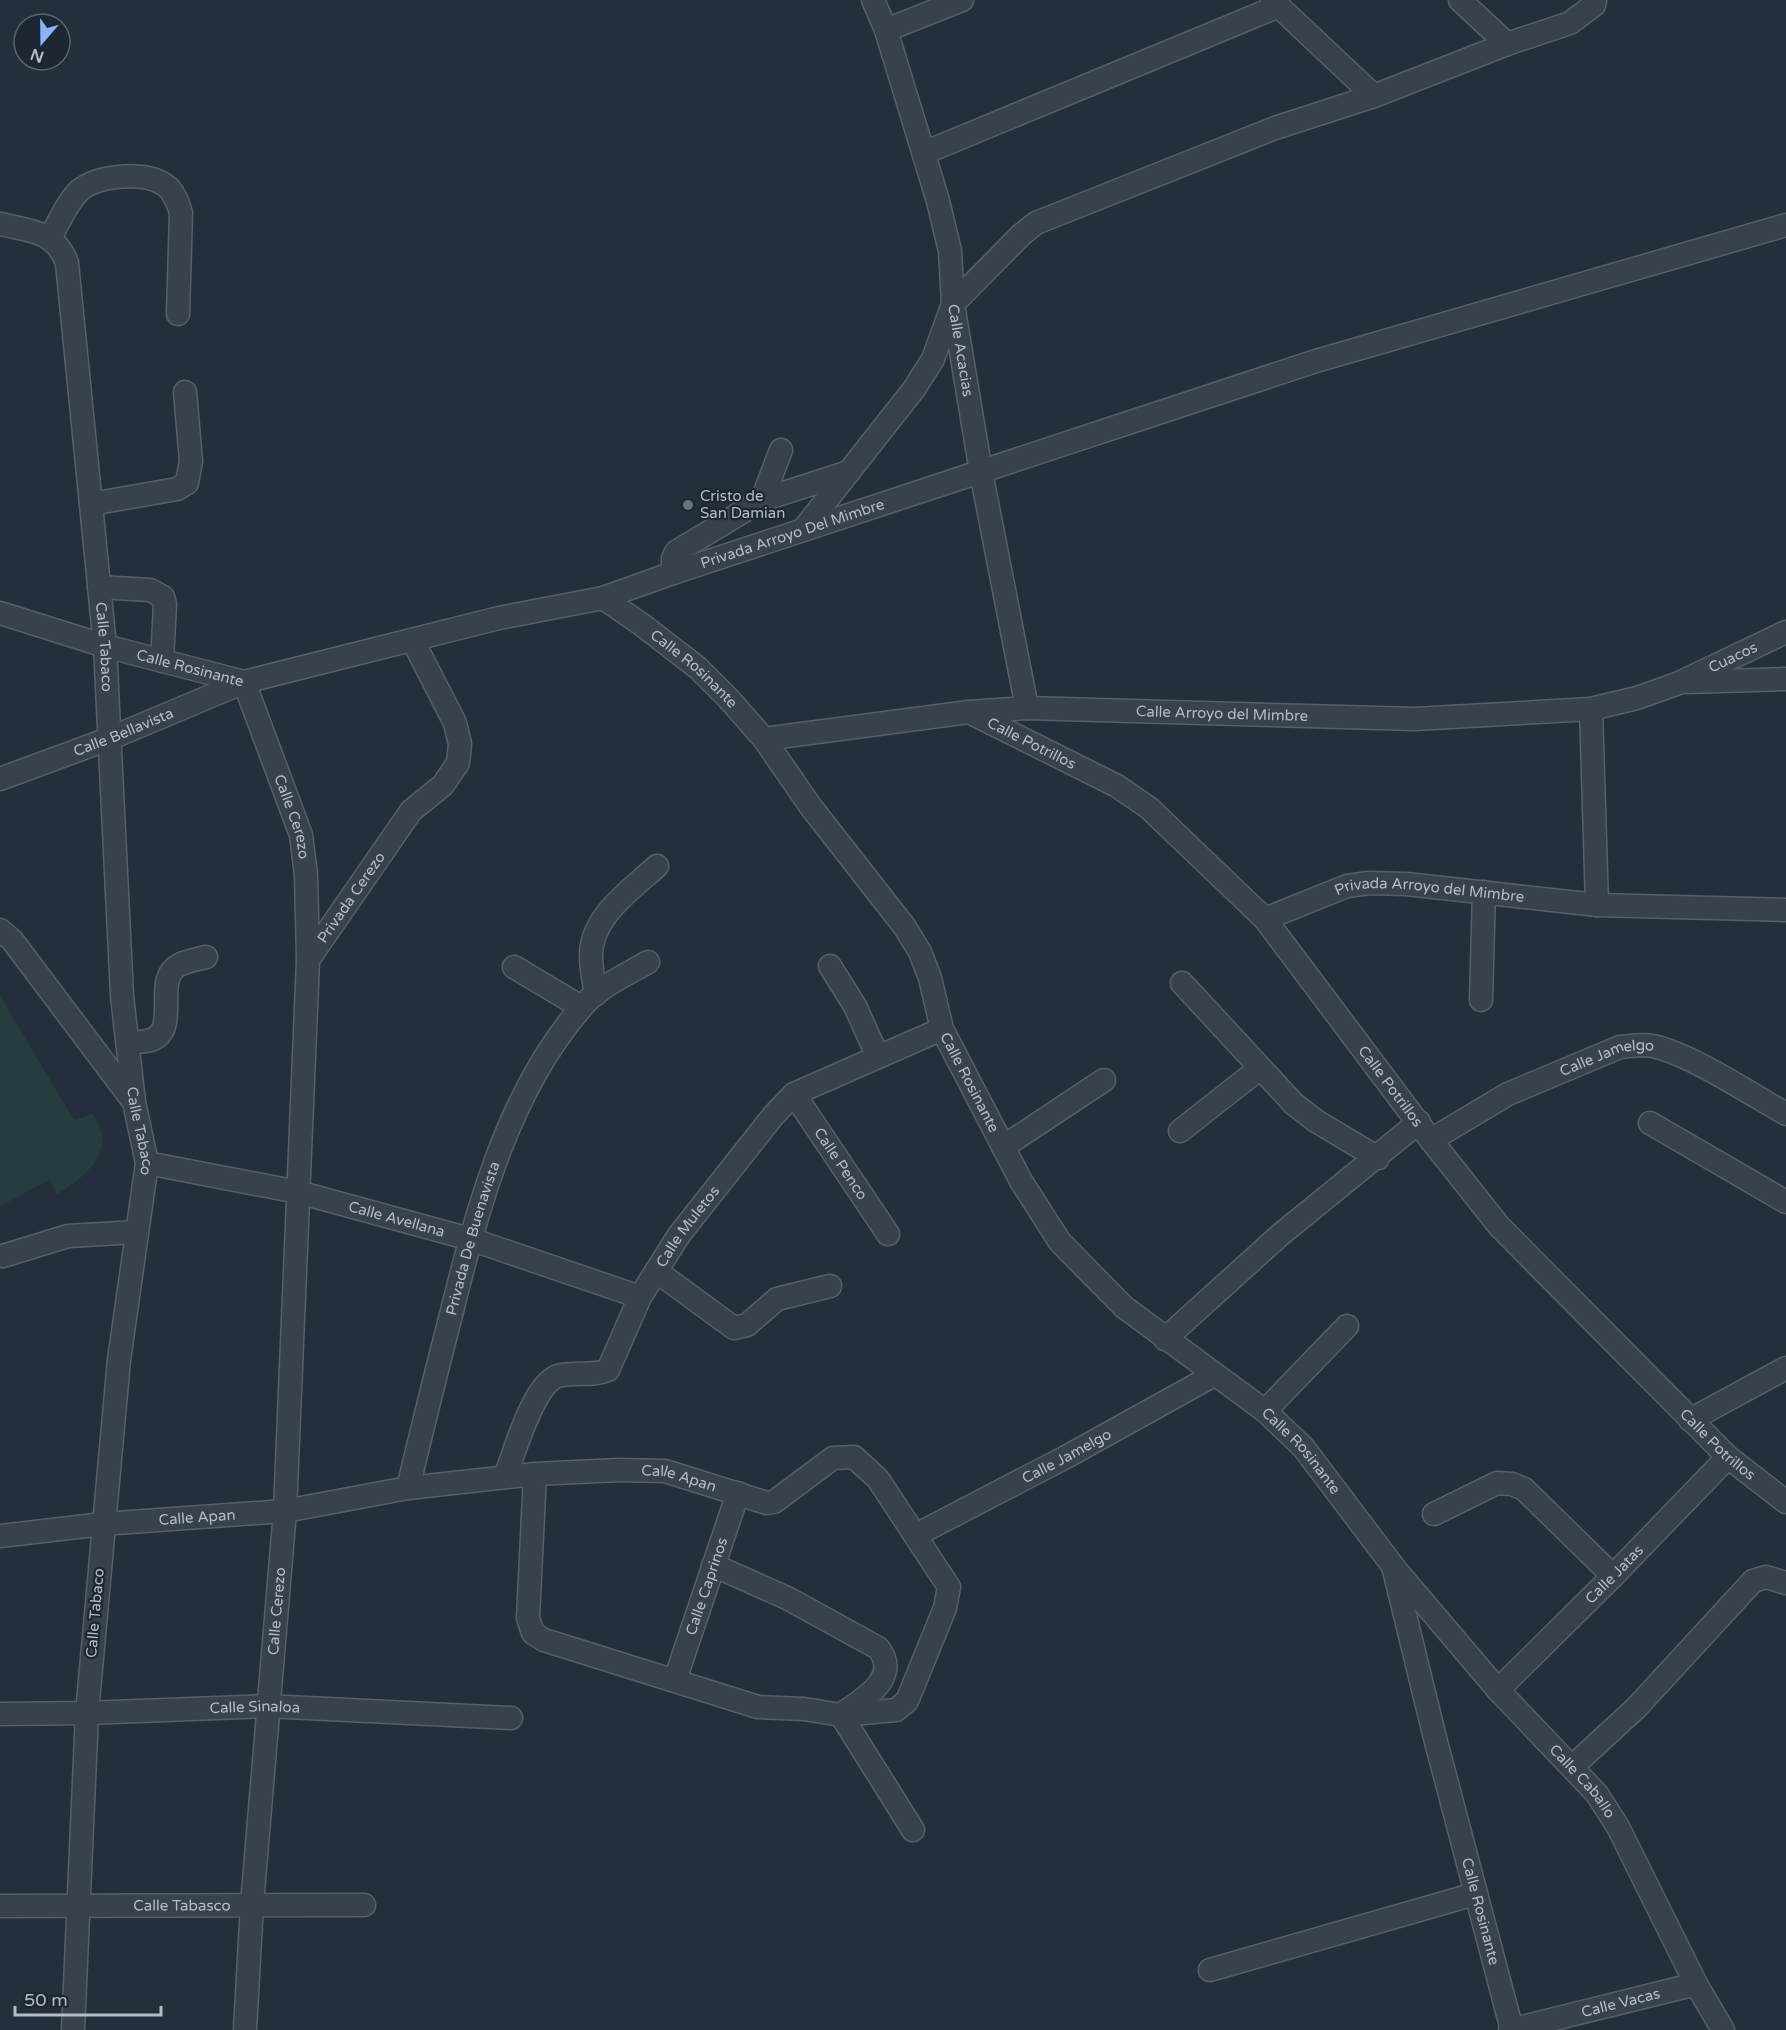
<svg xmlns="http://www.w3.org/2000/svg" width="1786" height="2030" viewBox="0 0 1786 2030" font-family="'Varela Round',sans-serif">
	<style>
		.green { fill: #263c3f }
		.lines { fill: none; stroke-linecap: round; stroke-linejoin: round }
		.minor-casing { stroke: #565f6c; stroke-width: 25 }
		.minor { stroke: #38414e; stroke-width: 22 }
		.worship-dot { fill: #6b7280; stroke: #1d2633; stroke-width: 2 }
		.labels { text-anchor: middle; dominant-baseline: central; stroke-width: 4.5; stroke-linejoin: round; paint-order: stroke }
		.street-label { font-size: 15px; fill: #b4bcc9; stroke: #1d2633 }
		.poi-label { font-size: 15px; fill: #b4bcc9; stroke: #1d2633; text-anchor: start }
	</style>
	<rect width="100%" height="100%" fill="#242f3e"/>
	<path class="green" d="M0 996 74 1120 92 1114C119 1148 87 1177 57 1194L50 1180 0 1206Z"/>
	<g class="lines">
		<defs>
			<g id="minor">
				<path id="s1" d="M873 0 886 30 938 201 950 251 953 304 981 472 1027 708"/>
				<path d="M1272 0 1374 96"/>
				<path d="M1460 0 1507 44"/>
				<path d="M886 30 962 0"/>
				<path d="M924 153 1279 6"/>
				<path id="s2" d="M0 224C30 231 55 230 67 263L105 646 122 996 134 1102 147 1163 119 1360 87 1713 73 2030"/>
				<path d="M50 238C59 222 67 202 80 190 99 175 145 171 165 185 174 191 178 203 181 213L178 314"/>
				<path d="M762 500 849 472"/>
				<path d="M91 504 177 489 187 483 191 461 185 392"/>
				<path d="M803 530 914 389 933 359 953 304 1021 235 1036 223 1275 128 1374 96 1507 44 1570 23 1594 5 1595 0"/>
				<path d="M673 573V558L676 552 762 500 781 450"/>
				<path d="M99 587 150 590 163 597 165 604 162 661"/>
				<path id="s3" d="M603 598 673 573 1316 361 1786 225"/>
				<path id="s4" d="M0 613 105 646 244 682 499 618 603 598 641 624 698 668 728 698 764 739 811 807 904 926 920 952 930 978 942 1029 1021 1181 1060 1242 1124 1307 1265 1411 1303 1447 1393 1566 1435 1738 1512 2030"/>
				<path d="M1687 682 1786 679"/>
				<path d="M1591 709 1597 905"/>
				<path id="s5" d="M969 712 1117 786 1149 808 1265 919 1431 1140 1499 1226 1728 1457 1786 1502"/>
				<path id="s6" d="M764 739 969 712 1027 708 1415 719 1591 709 1637 698 1679 683 1786 632"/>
				<path id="s7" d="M0 779 111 738 244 682 301 835 306 875 308 960"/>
				<path id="s8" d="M1265 919 1347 886 1369 883 1406 884 1597 905 1786 910"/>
				<path d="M0 930 12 940 133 1101"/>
				<path d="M830 966 855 1006 878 1057"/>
				<path d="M514 967 581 1007"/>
				<path d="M1182 983 1294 1104 1316 1121 1378 1158"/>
				<path d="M596 994C594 982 591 969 591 957 590 917 631 890 657 866"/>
				<path d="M1481 1000 1484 892"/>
				<path d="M128 1043C135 1042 144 1042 151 1040 181 1029 152 979 179 965 187 961 198 959 206 957"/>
				<path id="s9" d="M794 1094 888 1234"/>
				<path d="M1650 1123 1786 1202"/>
				<path d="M1180 1131 1259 1069"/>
				<path id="s10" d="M1431 1140 1508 1094 1620 1047C1631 1046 1642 1044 1653 1046 1690 1054 1751 1094 1786 1114"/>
				<path d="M1003 1147 1104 1080"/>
				<path id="s11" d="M147 1163 298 1192 470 1239 640 1297"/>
				<path d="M3 1256 68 1236 137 1232"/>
				<path d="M656 1271 734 1328 747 1325 777 1299 830 1286"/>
				<path d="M1165 1339 1280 1235 1419 1122"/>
				<path d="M1265 1411 1347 1326"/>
				<path d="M1690 1420 1786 1368"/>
				<path id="s12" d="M505 1477C514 1454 533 1384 558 1376 574 1371 592 1377 608 1370L640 1297 679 1235 773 1116 794 1094 942 1029"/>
				<path id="s13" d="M408 1488C422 1430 436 1373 451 1315 477 1210 508 1092 581 1008 598 987 626 975 648 962"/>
				<path d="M1434 1514 1497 1483 1512 1484 1524 1489 1613 1576"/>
				<path id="s14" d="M916 1535 1066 1457 1214 1375"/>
				<path id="s15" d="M0 1536 103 1524 285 1511 408 1488 535 1474 619 1470 665 1471 767 1503 774 1502 833 1458 854 1457 878 1479 949 1587 945 1608 907 1701 896 1710 841 1715 804 1709 758 1707 544 1640 533 1633 528 1618 535 1474"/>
				<path d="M713 1565 789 1599 878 1648C901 1676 865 1699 843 1713"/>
				<path id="s16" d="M1396 1570 1498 1690 1597 1794 1618 1827 1696 1984 1723 2030"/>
				<path id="s17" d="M675 1680 738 1493"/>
				<path id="s18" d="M1498 1690 1613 1576 1728 1457"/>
				<path id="s19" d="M0 1714 87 1713 267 1706 511 1718"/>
				<path d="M841 1715 913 1830"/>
				<path d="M1573 1766 1636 1708 1753 1581 1766 1577 1786 1583"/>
				<path id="s20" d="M0 1906 364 1905"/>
				<path d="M1210 1970 1475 1894"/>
				<path id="s21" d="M245 2030 252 1904 285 1511 308 960 411 811 443 785 458 763 460 744 455 723 413 641"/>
				<path id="s22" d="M1510 2030 1696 1984"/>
			</g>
		</defs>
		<use href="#minor" class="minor-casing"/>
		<use href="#minor" class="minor"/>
	</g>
	<circle class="worship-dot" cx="688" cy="505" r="6"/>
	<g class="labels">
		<g class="street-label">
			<text stroke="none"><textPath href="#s1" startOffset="363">Calle Acacias</textPath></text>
			<text stroke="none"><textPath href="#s3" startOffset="200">Privada Arroyo Del Mimbre</textPath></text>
			<text stroke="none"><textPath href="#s2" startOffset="468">Calle Tabaco</textPath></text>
			<text stroke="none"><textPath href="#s6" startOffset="981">Cuacos</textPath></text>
			<text stroke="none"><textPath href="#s4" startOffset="198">Calle Rosinante</textPath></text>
			<text stroke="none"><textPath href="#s4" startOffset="738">Calle Rosinante</textPath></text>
			<text stroke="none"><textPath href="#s6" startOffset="460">Calle Arroyo del Mimbre</textPath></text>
			<text stroke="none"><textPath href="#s7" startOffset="132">Calle Bellavista</textPath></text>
			<text stroke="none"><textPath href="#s5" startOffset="70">Calle Potrillos</textPath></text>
			<text stroke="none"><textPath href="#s7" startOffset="406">Calle Cerezo</textPath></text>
			<text stroke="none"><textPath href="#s8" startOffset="171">Privada Arroyo del Mimbre</textPath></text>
			<text stroke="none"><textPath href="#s21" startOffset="1148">Privada Cerezo</textPath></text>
			<text stroke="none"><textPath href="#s10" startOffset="196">Calle Jamelgo</textPath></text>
			<text stroke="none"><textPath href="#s4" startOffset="1242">Calle Rosinante</textPath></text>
			<text stroke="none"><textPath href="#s5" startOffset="574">Calle Potrillos</textPath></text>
			<text stroke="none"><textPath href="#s2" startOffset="954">Calle Tabaco</textPath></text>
			<text stroke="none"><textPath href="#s9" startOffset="84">Calle Penco</textPath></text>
			<text stroke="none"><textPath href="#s11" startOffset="256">Calle Avellana</textPath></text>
			<text stroke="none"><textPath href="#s12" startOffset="332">Calle Muletos</textPath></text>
			<text stroke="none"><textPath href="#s13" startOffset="258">Privada De Buenavista</textPath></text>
			<text stroke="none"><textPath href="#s5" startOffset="1060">Calle Potrillos</textPath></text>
			<text stroke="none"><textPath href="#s4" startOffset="1746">Calle Rosinante</textPath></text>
			<text stroke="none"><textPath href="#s14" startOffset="170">Calle Jamelgo</textPath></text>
			<text stroke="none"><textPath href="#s15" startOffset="684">Calle Apan</textPath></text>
			<text stroke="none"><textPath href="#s15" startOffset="198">Calle Apan</textPath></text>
			<text stroke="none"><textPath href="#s18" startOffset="164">Calle Jatas</textPath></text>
			<text stroke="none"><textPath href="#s17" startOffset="99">Calle Caprinos</textPath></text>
			<text stroke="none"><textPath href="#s21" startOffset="420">Calle Cerezo</textPath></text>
			<text transform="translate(95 1613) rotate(-85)">Calle Tabaco</text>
			<text stroke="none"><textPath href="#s19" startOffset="255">Calle Sinaloa</textPath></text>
			<text stroke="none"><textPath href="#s16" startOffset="282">Calle Caballo</textPath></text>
			<text stroke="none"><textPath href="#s20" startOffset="182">Calle Tabasco</textPath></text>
			<text stroke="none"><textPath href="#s4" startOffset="2250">Calle Rosinante</textPath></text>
			<text stroke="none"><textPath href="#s22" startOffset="114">Calle Vacas</textPath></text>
		</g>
		<g class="poi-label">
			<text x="700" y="496">Cristo de<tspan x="700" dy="17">San Damian</tspan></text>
		</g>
	</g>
	<g transform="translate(42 42) rotate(200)"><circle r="28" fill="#1d2633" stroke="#59626f" stroke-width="1.5"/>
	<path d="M0-4.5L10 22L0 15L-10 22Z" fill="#8ab4f8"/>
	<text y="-9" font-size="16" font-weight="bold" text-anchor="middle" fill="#b4bcc9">N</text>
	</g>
	<path d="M15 2006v9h146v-9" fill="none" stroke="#b4bcc9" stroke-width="3"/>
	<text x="24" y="2006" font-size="18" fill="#b4bcc9" stroke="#1d2633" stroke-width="4.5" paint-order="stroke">50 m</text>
</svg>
